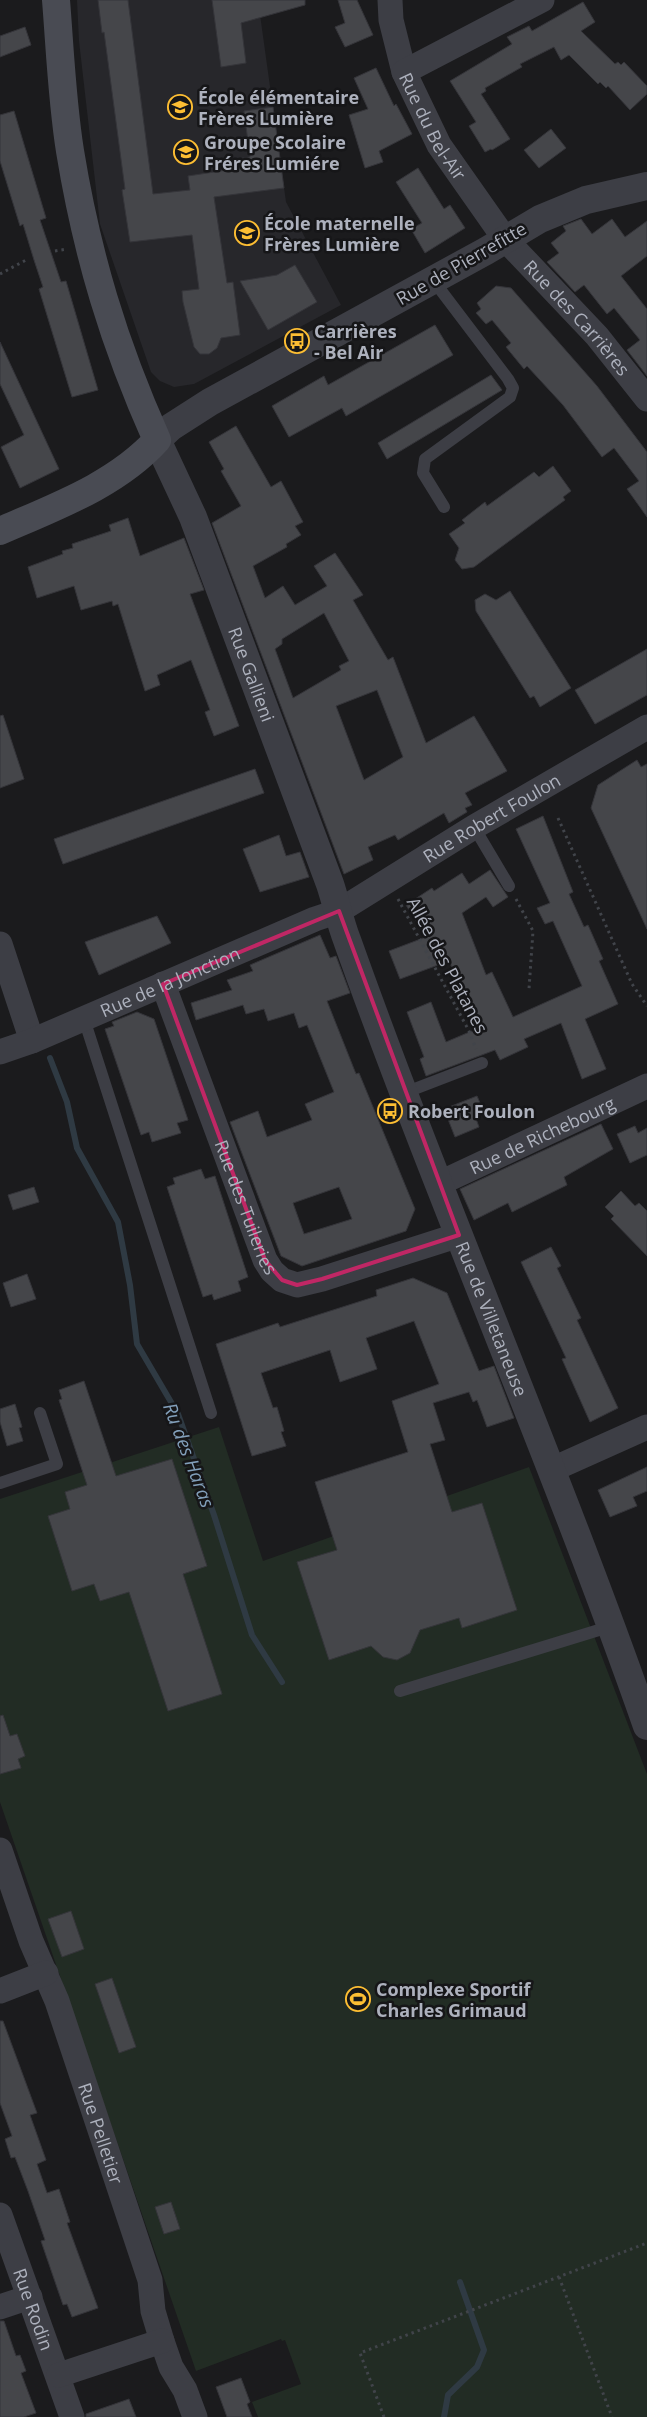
<svg xmlns="http://www.w3.org/2000/svg" width="647" height="2417" viewBox="0 0 647 2417" font-family="'Open Sans',sans-serif">
	<style>
		.built { fill: #27272b }
		.green { fill: #222c24 }
		.lines { fill: none; stroke-linecap: round; stroke-linejoin: round }
		.stream { stroke: #2f3a43; stroke-width: 6 }
		.building { fill: #45464a; stroke: #35353a; fill-rule: evenodd }
		.path { stroke: #41444a; stroke-width: 3; stroke-dasharray: 2.5 4; stroke-linecap: butt }
		.service { stroke: #3d3e45; stroke-width: 12 }
		.minor { stroke: #3d3e45; stroke-width: 25 }
		.tertiary { stroke: #3d3e45; stroke-width: 28 }
		.secondary { stroke: #494b53; stroke-width: 28 }
		.marked { fill: none; stroke: #c02765; stroke-width: 4; stroke-linejoin: round }
		.labels { text-anchor: middle; dominant-baseline: central; stroke-width: 5; stroke-linejoin: round; paint-order: stroke }
		.poi-label { font-size: 18px; font-weight: bold; fill: #adb1bd; stroke: #161618; text-anchor: start }
		.street-label { font-size: 18px; fill: #adb1bd; stroke: #161618 }
		.water-label { font-size: 19px; font-style: italic; fill: #829fba; stroke: #161618 }
	</style>
	<rect width="100%" height="100%" fill="#1b1b1d"/>
	<path class="built" d="M77 0H258L286 202 341 305 194 384 174 387 160 381 151 372 100 224 79 41Z"/>
	<path class="green" d="M219 1427 263 1561 529 1467 647 1774V2417H258L252 2402 301 2384 285 2340 282 2341 281 2339 196 2371 0 1802V1499Z"/>
	<g class="lines">
		<path class="stream" d="M50 1058 67 1102 77 1148 118 1222 130 1285 137 1344 178 1414 214 1515 252 1635 282 1682
			M444 2417 448 2395 477 2367 484 2350 460 2282"/>
	</g>
	<path class="building" d="M98 0H128L153 194 190 190 188 176 240 168 238 159 250 157 244 111 273 107 284 188 214 197 227 283 233 282 240 335 221 338 217 348 209 354H200L194 347 183 302 182 291 199 289 192 235 130 242 122 190 125 189 104 32 102 33Z
		M212 0H305V5L241 23 246 63 221 67Z
		M338 0H357L373 35 345 47 335 27 345 23Z
		M583 2 595 22 581 31 615 64 618 62 621 65 624 62 647 86V94L630 110 608 86 606 88 600 82 598 84 569 55 561 60 554 47 520 64 522 67 485 88 486 91 481 94 510 139 492 150 491 149 485 152 469 126 476 122 450 81 512 44 507 37 529 26 532 31Z
		M25 27 31 45 0 57V36Z
		M376 68 394 106 396 104 412 134 379 151 383 162 365 168 349 115 368 109 354 78Z
		M14 111 46 218 40 220 61 282 66 281 98 390 72 397 39 289 43 287 34 260 23 224 20 226 0 161V115Z
		M551 129 566 148 539 168 524 150Z
		M418 168 444 209 450 205 465 228 425 253 411 229 422 223 396 182Z
		M581 219 592 234 612 219 625 237 647 221V256L621 276 647 309V376L627 350 640 340 614 308 607 314 584 285 575 292 547 262 559 253 551 243 566 231 563 226Z
		M295 265 317 302 268 330 240 281 277 275Z
		M496 286 511 288 597 386 647 452V517L627 489 639 481 614 448 602 457 563 405 527 366 524 369 506 347 511 343 492 320 486 324 476 313 481 309 477 303Z
		M435 325 453 355 346 416 342 408 289 437 272 406 324 376 328 385Z
		M0 342 59 469 20 488 1 447 24 435 0 384Z
		M491 375 502 390 387 459 378 443Z
		M236 426 271 487 281 481 303 522 295 526 301 535 286 544 287 547 253 566 265 598 283 586 295 605 327 586 314 566 335 553 363 595 353 600 388 660 393 657 426 743 474 716 507 771 465 793 472 805 465 808 467 812 449 823 444 813 398 840 395 835 368 847 373 860 344 874 212 523 241 506 221 471 224 469 209 442ZM324 613 349 661 339 666 341 670 293 698 275 649 282 644V639ZM377 690 403 757 364 780 336 706Z
		M553 466 571 491 563 497 565 500 474 567 462 569 455 560 459 548 449 534 465 523 462 520 485 502 487 506 534 472 539 477Z
		M128 518 140 556 184 538 204 590 190 594 239 726 214 736 205 712 210 710 191 660 157 675 160 685 145 691 118 604 113 606 112 601 81 610 74 586 37 598 28 567 63 554 62 551 73 548 72 544 111 531 109 525Z
		M510 591 571 688 540 707 534 696 530 698 476 611 475 600 485 594 496 600Z
		M647 649V695L595 724 575 690Z
		M3 715 24 779 0 788V716Z
		M637 760 641 767 647 764V929L591 808 598 785Z
		M255 769 264 793 63 864 54 839Z
		M543 816 573 892 569 894 584 927 588 925 603 959 599 961 618 1004 585 1019 606 1069 582 1079 561 1023 524 1039 528 1047 500 1060 495 1050 426 1076 420 1059 424 1057 407 1012 431 1002 446 1042 479 1028 449 961 400 979 389 951 426 937 406 905 432 888 434 891 462 873 469 884 490 870 508 897 493 907 486 897 462 913 486 975 492 972 513 1017 582 986 553 921 545 924 537 908 550 903 516 829Z
		M279 835 286 856 300 852 309 877 260 892 243 849Z
		M157 916 171 943 99 975 85 942Z
		M320 935 330 958 336 956 350 993 327 1001 356 1074 359 1073 415 1209 406 1231 302 1266 281 1256 230 1122 258 1111 267 1137 312 1120 305 1104 334 1092 307 1025 299 1028 294 1013 268 1021 264 1009 246 1014 243 1005 196 1020 191 1003 232 990 227 980 253 971 250 965ZM339 1187 352 1219 304 1234 293 1203Z
		M137 1012 154 1019 188 1120 177 1123 181 1133 152 1142 149 1132 141 1135 105 1029 114 1026 112 1022Z
		M477 1096 484 1112 475 1116 479 1127 455 1137 444 1109Z
		M601 1124 613 1149 564 1177 567 1185 512 1212 508 1203 474 1220 460 1189Z
		M635 1126 638 1133 647 1128V1155L630 1163 617 1134Z
		M201 1169 205 1179 215 1176 248 1277 238 1281 241 1291 214 1300 212 1294 203 1297 167 1187 175 1184 173 1178Z
		M34 1187 39 1202 13 1210 8 1195Z
		M621 1191 635 1206 639 1203 647 1211V1256L611 1219 614 1216 605 1207Z
		M551 1247 561 1266 557 1268 581 1318 577 1320 618 1408 590 1422 562 1359 566 1358 521 1262Z
		M27 1274 36 1299 11 1307 3 1283Z
		M413 1278 447 1293 479 1371 494 1366 514 1418 487 1427 477 1400 473 1402 469 1392 433 1403 445 1440 430 1444 452 1512 482 1503 517 1610 462 1628 459 1618 420 1630 410 1653 397 1660 383 1657 371 1646 329 1660 297 1562 337 1550 315 1482 408 1452 392 1401 439 1384 414 1321 366 1338 377 1369 340 1382 330 1350 261 1373 273 1408 277 1407 284 1431 281 1432 286 1446 252 1456 216 1344 278 1323 280 1327 377 1296 376 1290Z
		M84 1381 116 1476 172 1459 207 1566 183 1574 222 1694 168 1711 129 1592 100 1601 94 1584 72 1591 48 1516 70 1509 65 1492 87 1485 59 1400 62 1399 59 1390Z
		M15 1404 22 1427 19 1428 23 1441 7 1446 0 1422V1409Z
		M647 1467V1491L633 1497 637 1506 610 1517 598 1490Z
		M3 1715 10 1736 17 1734 25 1756 18 1759 21 1768 0 1774V1716Z
		M71 1911 84 1949 62 1957 48 1919Z
		M112 1978 136 2047 119 2053 95 1984Z
		M0 2021H3L37 2113 30 2115 46 2160 37 2164 47 2193 59 2189 70 2222 67 2223 98 2308 72 2317 67 2304 63 2305 41 2241 45 2240 28 2191 15 2157 11 2158 5 2139 12 2136 0 2103Z
		M171 2202 180 2229 164 2234 155 2207Z
		M0 2321H4L16 2356 20 2355 26 2371 21 2373 36 2413 24 2417H0Z
		M241 2378 250 2402 247 2404 252 2417H227L216 2387Z
		M129 2399 136 2417H86V2414Z"/>
	<g class="lines">
		<path class="path" d="M55 251 67 249
			M0 274 28 259
			M558 818 632 984 647 1006
			M398 899 469 1031 476 1049
			M516 899 533 931 529 989
			M559 2277 612 2417
			M384 2417 360 2353 647 2243"/>
		<path class="service" d="M433 280 508 379 513 388 510 397 425 459 423 473 444 507
			M474 827 509 886
			M84 1019 211 1413
			M404 1093 482 1063
			M0 1483 57 1464 40 1413
			M400 1691 612 1626"/>
		<g class="minor">
			<path id="s1" d="M390 0 391 20 404 72 439 145 505 239 597 336 647 399"/>
			<path d="M404 72 542 0"/>
			<path d="M0 944 32 1041"/>
			<path id="s2" d="M163 984 265 1260 272 1271 282 1280 297 1285 322 1279 459 1235"/>
			<path id="s3" d="M0 1052 32 1041 315 919 339 911 474 827 647 727"/>
			<path id="s4" d="M438 1184 647 1086"/>
			<path d="M551 1470 647 1427"/>
			<path id="s5" d="M0 1850 31 1941 57 2001 150 2280 153 2311 162 2341 171 2367 185 2390 195 2417"/>
			<path d="M0 1991 46 1973"/>
			<path id="s6" d="M0 2215 72 2417"/>
			<path d="M0 2307 30 2297"/>
			<path d="M59 2375 162 2341"/>
		</g>
		<path class="tertiary" id="s7" d="M647 186 586 200 540 219 486 251 210 402 171 427 157 440 193 517 330 884C336 902 340 922 347 940 441 1204 554 1461 647 1726"/>
		<path class="secondary" d="M0 531C55 507 116 485 157 440 114 344 87 255 70 151 62 101 60 50 56 0"/>
	</g>
	<path class="marked" d="M339 911 459 1235 322 1279 297 1285 282 1280 265 1260 163 984Z"/>
	<defs>
		<symbol id="school-ring" viewBox="-11 -11 22 22"><circle r="9.5" fill="#161618" stroke="#fdbe33" stroke-width="1.5"/><path d="M0-5L7-2L0 1L-7-2ZM-4 1L0 2.5L4 1V4Q0 6-4 4Z" fill="#fdbe33"/></symbol>
		<symbol id="bus-ring" viewBox="-11 -11 22 22"><circle r="9.5" fill="#161618" stroke="#fdbe33" stroke-width="1.5"/><path d="M-5-6H5V4H4V6H2V4H-2V6H-4V4H-5ZM-3.5-4V0h7V-4ZM-3.5 1.2v1.5H-2V1.2ZM2 1.2v1.5H3.5V1.2Z" fill="#fdbe33"/></symbol>
		<symbol id="stadium-ring" viewBox="-11 -11 22 22"><circle r="9.5" fill="#161618" stroke="#fdbe33" stroke-width="1.5"/><path d="M0-5a6.5 5 0 1 0 0 10a6.5 5 0 1 0 0-10ZM-3.5-1.8h7v3.6h-7Z" fill="#fdbe33"/></symbol>
	</defs>
	<g fill-rule="evenodd">
		<use href="#school-ring" x="166" y="93" width="28" height="28"/>
		<use href="#school-ring" x="172" y="138" width="28" height="28"/>
		<use href="#school-ring" x="233" y="219" width="28" height="28"/>
		<use href="#bus-ring" x="283" y="327" width="28" height="28"/>
		<use href="#bus-ring" x="376" y="1097" width="28" height="28"/>
		<use href="#stadium-ring" x="344" y="1985" width="28" height="28"/>
	</g>
	<g class="labels">
		<g class="poi-label">
			<text x="198" y="97">École élémentaire<tspan x="198" dy="21">Frères Lumière</tspan></text>
			<text x="204" y="142">Groupe Scolaire<tspan x="204" dy="21">Fréres Lumiére</tspan></text>
			<text x="264" y="223">École maternelle<tspan x="264" dy="21">Frères Lumière</tspan></text>
			<text x="314" y="331">Carrières<tspan x="314" dy="21">- Bel Air</tspan></text>
			<text x="408" y="1111">Robert Foulon</text>
			<text x="376" y="1989">Complexe Sportif<tspan x="376" dy="21">Charles Grimaud</tspan></text>
		</g>
		<g class="street-label">
			<text stroke="none"><textPath href="#s1" startOffset="135">Rue du Bel-Air</textPath></text>
			<text transform="translate(461 263) rotate(-30)">Rue de Pierrefitte</text>
			<text stroke="none"><textPath href="#s1" startOffset="376">Rue des Carrières</textPath></text>
			<text stroke="none"><textPath href="#s7" startOffset="808">Rue Gallieni</textPath></text>
			<text stroke="none"><textPath href="#s3" startOffset="546">Rue Robert Foulon</textPath></text>
			<text transform="translate(448 965) rotate(62)">Allée des Platanes</text>
			<text stroke="none"><textPath href="#s3" startOffset="184">Rue de la Jonction</textPath></text>
			<text stroke="none"><textPath href="#s4" startOffset="115">Rue de Richebourg</textPath></text>
			<text stroke="none"><textPath href="#s2" startOffset="238">Rue des Tuileries</textPath></text>
			<text stroke="none"><textPath href="#s7" startOffset="1496">Rue de Villetaneuse</textPath></text>
			<text stroke="none"><textPath href="#s5" startOffset="301">Rue Pelletier</textPath></text>
			<text stroke="none"><textPath href="#s6" startOffset="100">Rue Rodin</textPath></text>
		</g>
		<g class="water-label">
			<text transform="translate(189 1455) rotate(69)">Ru des Haras</text>
		</g>
	</g>
</svg>
